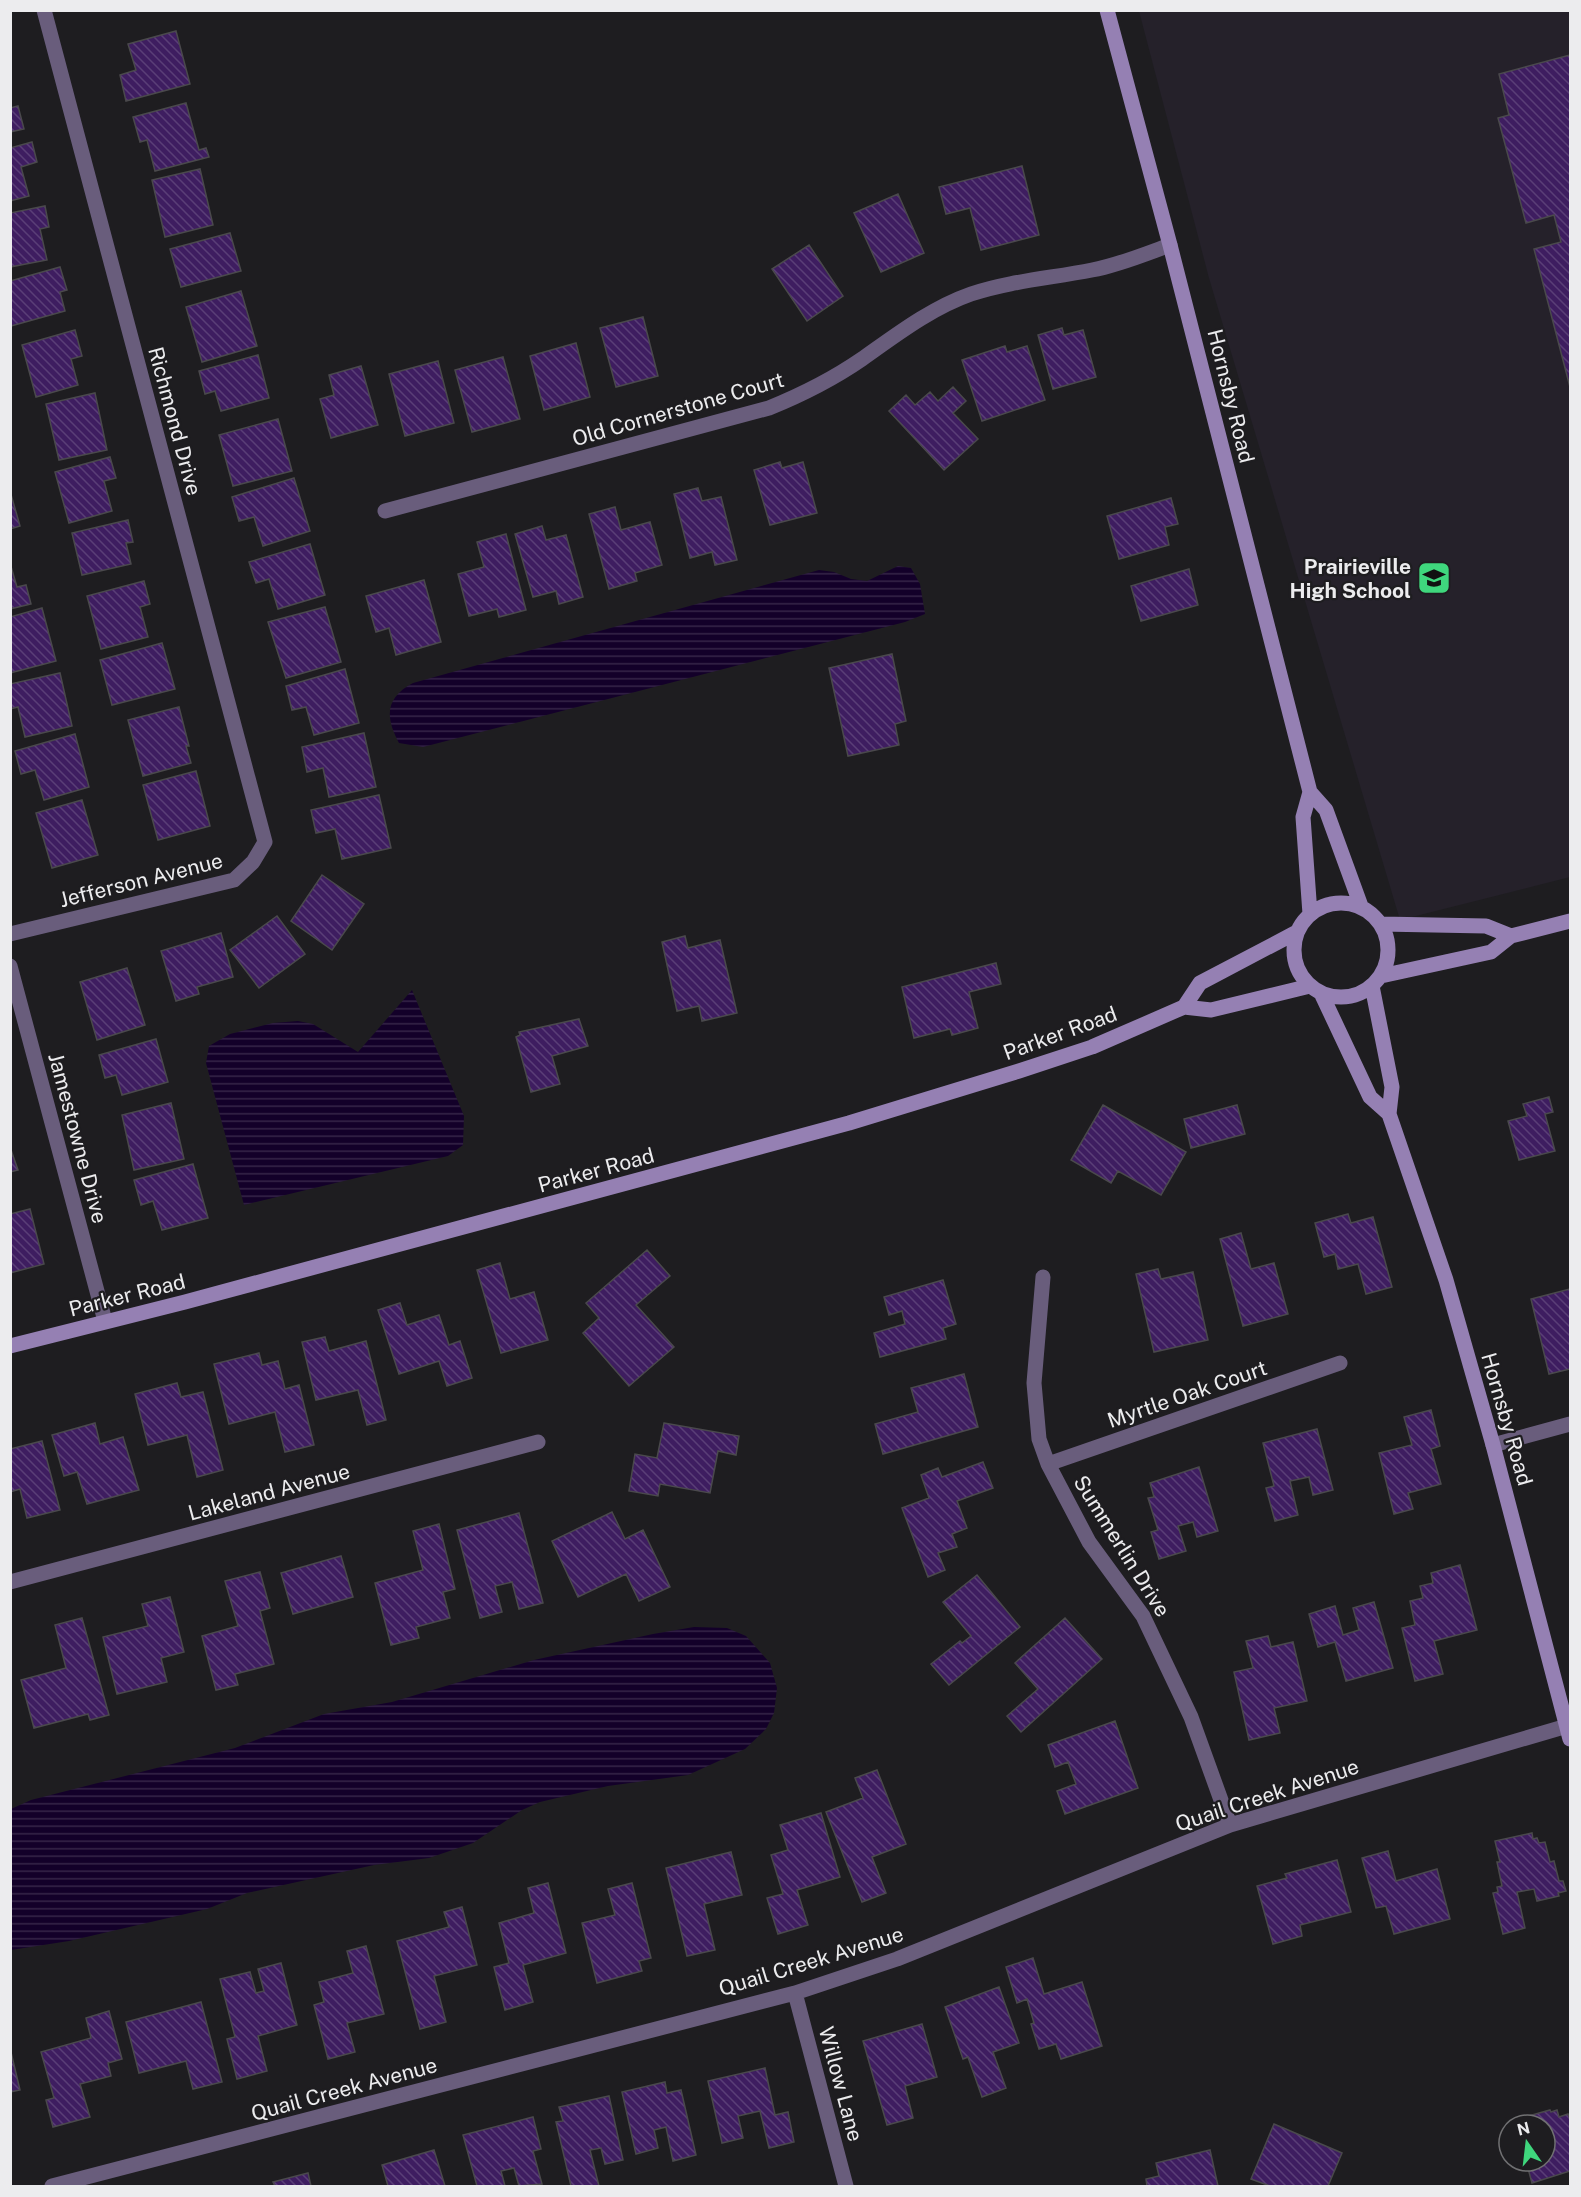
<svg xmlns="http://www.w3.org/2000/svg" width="1581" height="2197" viewBox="0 0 1581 2197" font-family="'Public Sans',sans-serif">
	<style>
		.built { fill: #25212a }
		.water { fill: url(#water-rules) }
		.building { fill: url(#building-back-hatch); stroke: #4a494c; stroke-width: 1.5 }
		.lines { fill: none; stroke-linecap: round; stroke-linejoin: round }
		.street { stroke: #695d7c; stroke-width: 15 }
		.secondary { stroke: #9580b3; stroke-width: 15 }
		.labels { text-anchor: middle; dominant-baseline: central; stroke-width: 4.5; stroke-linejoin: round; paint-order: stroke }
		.street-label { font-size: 21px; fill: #ececee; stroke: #1e1d20 }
		.poi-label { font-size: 21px; font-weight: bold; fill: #ececee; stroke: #1e1d20; text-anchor: end }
	</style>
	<defs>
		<pattern id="water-rules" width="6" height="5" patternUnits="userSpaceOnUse" patternTransform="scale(1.5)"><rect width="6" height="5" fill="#130029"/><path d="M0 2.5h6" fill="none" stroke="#362548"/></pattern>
		<pattern id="building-back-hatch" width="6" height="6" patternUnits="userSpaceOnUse" patternTransform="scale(1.5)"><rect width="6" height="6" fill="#3e1d60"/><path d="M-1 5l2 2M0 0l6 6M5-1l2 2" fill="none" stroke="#5a3e77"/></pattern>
	</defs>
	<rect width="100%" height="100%" fill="#1e1d20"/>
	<path class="built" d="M1139 11H1570V877L1400 920 1209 278Z"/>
	<path class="water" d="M898 566 911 568 920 584 925 614 905 622 423 747 399 743C385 717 385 698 413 683L819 570 834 572 851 579 867 581Z
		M412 990 464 1116 463 1145 448 1156 244 1205 206 1063 209 1046 230 1034 273 1023 298 1021 313 1024 358 1052Z
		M694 1627 727 1628 746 1636 770 1663 777 1688 774 1713 766 1729 745 1749 688 1775 608 1786 540 1802 522 1810 473 1843 429 1858 374 1865 247 1893 207 1909 69 1941 11 1950V1809L31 1800 235 1748 324 1714 392 1702 534 1660 653 1634Z"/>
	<path class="building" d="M176 31 190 84 126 101 120 75 136 70 128 44Z
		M1570 55V387L1534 249 1561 242 1554 215 1526 223 1498 118 1509 115 1499 74Z
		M186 103 199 150 206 148 209 157 155 171 147 140 140 142 133 117Z
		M18 106 24 129 10 132V108Z
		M32 142 37 162 21 167 29 196 10 201V148Z
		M1022 166 1039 235 981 250 970 208 946 214 939 187Z
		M200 169 213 225 165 237 152 180Z
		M898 194 924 253 881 272 854 213Z
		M45 206 49 227 40 229 47 260 10 267V213Z
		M230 233 241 271 181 287 170 249Z
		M809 245 843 296 807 321 772 269Z
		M60 267 67 290 60 292 65 311 11 326 10 281Z
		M241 291 257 346 202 362 186 307Z
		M643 317 658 376 616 387 600 328Z
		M1062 328 1064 335 1083 330 1096 377 1053 389 1038 335Z
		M75 330 82 356 71 359 78 385 36 397 22 345Z
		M576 343 590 397 544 410 530 356Z
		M1005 346 1007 352 1027 346 1045 400 982 421 962 360Z
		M258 355 269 398 221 411 215 391 205 394 199 371Z
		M503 357 520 419 472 432 455 370Z
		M438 361 454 423 405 436 389 374Z
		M361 366 378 425 331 438 320 399 334 395 329 375Z
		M953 387 966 401 953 413 978 439 944 470 889 411 906 395 915 405 930 392 938 401Z
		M95 393 107 450 59 460 46 404Z
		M278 419 292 471 233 486 219 435Z
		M110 457 116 478 104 481 112 511 69 523 55 472Z
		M780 462 782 468 803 462 817 513 770 525 754 470Z
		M294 478 310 531 263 546 254 517 239 521 232 497Z
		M698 488 702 501 721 497 737 560 715 565 712 552 690 558 674 494Z
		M10 491 20 526 10 529Z
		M1171 498 1178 524 1165 527 1169 545 1119 559 1107 516Z
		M615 507 621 530 650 522 662 565 635 573 637 581 609 589 589 514Z
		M128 520 133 542 126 543 131 564 82 575 72 533Z
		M542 526 546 540 566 535 583 597 559 604 556 591 533 597 515 534Z
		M506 534 526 610 499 617 497 609 469 616 458 574 484 567 477 542Z
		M310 544 325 595 278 609 269 579 256 583 249 562Z
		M10 563 17 587 26 585 31 604 10 609Z
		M1189 569 1198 605 1141 621 1131 586Z
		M424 580 441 642 396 655 389 628 376 632 366 596Z
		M144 581 150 604 140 607 148 637 101 649 87 596Z
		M325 607 341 662 286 678 268 622Z
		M42 608 56 661 10 673V617Z
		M162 643 175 689 112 705 100 660Z
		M892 654 906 721 895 724 899 745 848 756 829 668Z
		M345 669 359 723 314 735 306 707 292 710 286 686Z
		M60 673 72 726 25 737 18 707 10 709V684Z
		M179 707 189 746H186L191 763 143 776 128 720Z
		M364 733 376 787 329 797 323 768 307 772 302 747Z
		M75 734 89 787 44 800 35 770 21 774 15 751Z
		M196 771 210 826 158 840 143 785Z
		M379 795 391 848 342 859 335 829 316 833 311 810Z
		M82 800 98 855 52 868 36 813Z
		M322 875 364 904 332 950 291 921Z
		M277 916 305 954 259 988 230 950Z
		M221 933 233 977 197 987 199 994 176 1001 161 951Z
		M685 936 688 948 720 940 737 1013 702 1021 699 1006 677 1011 662 942Z
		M996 963 1001 984 969 992 978 1028 952 1035 950 1029 914 1038 902 987Z
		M127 968 145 1025 97 1040 80 982Z
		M579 1019 588 1046 552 1056 560 1084 531 1092 516 1037 520 1035 519 1032Z
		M156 1039 168 1082 122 1095 116 1075 105 1078 99 1055Z
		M1549 1097 1553 1112 1545 1114 1555 1151 1519 1160 1508 1121 1527 1116 1523 1104Z
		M171 1103 184 1159 134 1170 122 1115Z
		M1103 1105 1186 1152 1161 1195 1118 1171 1111 1183 1071 1160Z
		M1237 1105 1245 1134 1191 1148 1184 1119Z
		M10 1147 18 1170 10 1172Z
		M193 1164 208 1218 162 1230 153 1201 141 1205 134 1180Z
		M30 1209 44 1264 10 1273V1214Z
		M1348 1214 1351 1223 1373 1217 1392 1287 1366 1294 1358 1264 1338 1269 1335 1254 1324 1257 1315 1223Z
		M1241 1233 1251 1269 1274 1263 1288 1314 1243 1326 1220 1239Z
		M647 1250 670 1276 636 1305 674 1347 629 1386 583 1333 599 1318 586 1303Z
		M500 1263 510 1299 534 1292 548 1340 501 1353 477 1270Z
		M1158 1269 1161 1279 1193 1272 1208 1340 1154 1352 1136 1274Z
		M943 1280 956 1324 943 1328 946 1339 880 1357 874 1333 905 1324 902 1311 889 1315 884 1297Z
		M1570 1289V1369L1549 1374 1531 1299Z
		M400 1303 407 1325 439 1315 449 1345 460 1341 472 1378 447 1386 439 1361 399 1374 378 1310Z
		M325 1337 329 1351 366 1341 386 1420 367 1425 358 1390 316 1400 302 1342Z
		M259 1353 262 1365 278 1361 285 1389 299 1385 314 1445 285 1452 275 1412 229 1424 214 1364Z
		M964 1374 978 1427 883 1454 875 1424 918 1412 911 1388Z
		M177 1383 181 1397 203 1392 223 1470 197 1477 187 1435 148 1445 135 1394Z
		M1431 1410 1440 1446 1431 1449 1441 1484 1408 1493 1413 1509 1394 1514 1379 1453 1412 1445 1404 1417Z
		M95 1423 100 1444 123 1437 139 1490 87 1504 77 1472 64 1476 52 1435Z
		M664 1423 739 1436 736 1455 718 1451 710 1493 660 1484 658 1496 629 1491 635 1454 657 1458Z
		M1317 1429 1333 1490 1313 1495 1309 1477 1290 1481 1298 1515 1275 1521 1266 1488 1274 1486 1263 1443Z
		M42 1441 60 1510 27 1518 20 1489 10 1492V1449Z
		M983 1462 993 1488 957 1501 967 1528 952 1534 957 1547 938 1553 945 1570 928 1577 902 1508 929 1498 921 1475 938 1468 942 1477Z
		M1199 1467 1218 1531 1197 1537 1193 1522 1178 1526 1186 1551 1159 1559 1151 1532 1158 1530 1148 1498 1154 1497 1150 1483Z
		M612 1512 625 1539 643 1530 670 1587 639 1601 626 1574 578 1597 552 1541Z
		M519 1513 543 1603 519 1609 512 1582 495 1586 502 1612 480 1618 457 1530Z
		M439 1524 455 1589 443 1592 450 1618 416 1627 419 1638 391 1645 375 1583 423 1570 413 1531Z
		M341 1556 353 1597 293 1614 281 1573Z
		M1460 1565 1477 1630 1434 1641 1443 1674 1415 1681 1402 1628 1415 1625 1410 1601 1423 1598 1420 1586 1433 1583 1431 1573Z
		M260 1572 270 1608 260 1611 274 1664 235 1674 238 1685 216 1690 202 1636 238 1626 225 1581Z
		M977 1575 1020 1627 949 1685 931 1664 960 1641 962 1643 971 1636 943 1602Z
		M170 1597 184 1652 161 1658 167 1682 117 1694 103 1637 148 1626 142 1604Z
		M1374 1602 1393 1668 1346 1681 1335 1642 1318 1647 1309 1614 1335 1606 1343 1635 1359 1630 1353 1608Z
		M82 1618 109 1715 90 1720 88 1714 34 1728 21 1680 66 1668 55 1625Z
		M1065 1618 1102 1659 1021 1732 1007 1716 1038 1689 1015 1663Z
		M1268 1636 1271 1647 1293 1642 1307 1701 1274 1708 1280 1733 1249 1740 1234 1672 1253 1668 1246 1641Z
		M1115 1721 1138 1788 1065 1814 1057 1791 1076 1784 1068 1762 1055 1767 1048 1745Z
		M877 1770 906 1844 872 1857 886 1893 862 1902 826 1812 863 1798 855 1778Z
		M821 1813 840 1877 797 1890 808 1925 778 1934 767 1898 783 1894 771 1855 788 1850 780 1825Z
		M1532 1833 1533 1839 1537 1838 1539 1843 1545 1842 1550 1862 1554 1861 1559 1881H1563L1566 1891 1558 1893 1559 1896 1537 1901 1534 1889 1517 1892 1525 1928 1503 1934 1493 1893 1498 1892 1497 1887 1502 1886 1497 1862H1500L1495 1841Z
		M1388 1851 1396 1881 1437 1869 1450 1919 1394 1934 1386 1906 1376 1908 1362 1858Z
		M731 1852 742 1895 704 1904 715 1950 687 1956 666 1868Z
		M1337 1860 1351 1912 1300 1925 1302 1936 1273 1944 1257 1886 1287 1878 1285 1874Z
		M548 1883 566 1953 523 1965 533 2002 505 2010 494 1967 509 1963 499 1923 534 1913 528 1888Z
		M632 1883 651 1958 639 1961 642 1971 597 1983 582 1923 615 1915 608 1889Z
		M462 1907 477 1965 434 1976 446 2022 420 2029 397 1941 449 1927 444 1912Z
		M366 1946 384 2014 347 2023 355 2052 328 2059 314 2005 324 2002 319 1982 353 1973 347 1951Z
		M1033 1958 1044 1994 1082 1982 1102 2046 1061 2059 1056 2044 1039 2049 1031 2024 1034 2023 1027 1999 1017 2003 1006 1967Z
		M281 1963 297 2025 258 2036 267 2071 237 2079 227 2039 235 2037 220 1979 250 1972 256 1993 264 1991 258 1969Z
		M999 1987 1019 2043 993 2052 1006 2088 982 2097 968 2057 963 2059 945 2007Z
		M201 2002 222 2082 193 2089 186 2061 139 2073 126 2022Z
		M109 2011 122 2059 108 2063 111 2076 80 2084 90 2117 53 2127 46 2100 54 2098 41 2052 91 2038 86 2018Z
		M922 2024 937 2077 905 2086 913 2118 887 2125 863 2041Z
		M10 2048 20 2090 10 2092Z
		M765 2068 775 2115 788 2112 794 2142 769 2148 760 2111 738 2116 743 2138 722 2143 708 2081Z
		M665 2082 667 2093 681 2090 696 2155 673 2161 666 2127 654 2130 658 2148 636 2154 622 2092Z
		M609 2096 623 2160 605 2164 601 2148 590 2150 599 2186H571L556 2122 563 2121 559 2107Z
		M1550 2110 1551 2112 1557 2110 1559 2117 1568 2114 1570 2119V2171L1532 2183 1526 2161H1545V2125H1515L1514 2120Z
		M533 2117 541 2149 533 2151 542 2184 519 2186 514 2168 501 2171 505 2186H477L463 2135Z
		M1274 2124 1342 2153 1328 2186H1270L1251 2179Z
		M434 2150 445 2186H388L382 2165Z
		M1210 2150 1218 2186H1147L1146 2179 1159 2176 1156 2163Z
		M308 2173 311 2186H275L273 2182Z"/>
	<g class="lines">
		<path class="street" d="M385 511 769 408C801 395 833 379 862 359 896 335 931 308 971 294 1010 281 1052 278 1092 270 1119 265 1145 254 1170 245
			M10 934 234 880 253 862 265 842 44 10
			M10 966 105 1321
			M1043 1277 1034 1383 1039 1439 1048 1464 1089 1542 1143 1616 1191 1717 1230 1825
			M1493 1445 1570 1424
			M1048 1464 1340 1363
			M10 1582 538 1442
			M795 1993 846 2186
			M52 2186 795 1993 897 1959 1230 1825 1567 1726"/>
		<path class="secondary" d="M1107 10 1170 245 1310 792 1326 810 1361 906
			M1294 950a47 47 0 1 1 94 0a47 47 0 1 1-94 0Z
			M1310 914 1303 817 1310 792
			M1381 924 1486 926 1511 936
			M1381 976 1491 952 1511 936 1570 921
			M1372 986 1392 1087 1389 1114 1446 1280 1493 1445 1570 1739
			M1321 993 1370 1097 1389 1114
			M1184 1007 1200 983 1297 932
			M10 1346 185 1302 849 1123 1019 1071 1092 1047 1184 1007 1211 1010 1310 986"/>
	</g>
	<defs>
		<symbol id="school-square" viewBox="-11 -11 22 22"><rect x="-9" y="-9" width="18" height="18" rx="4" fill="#3fd77d" stroke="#1e1d20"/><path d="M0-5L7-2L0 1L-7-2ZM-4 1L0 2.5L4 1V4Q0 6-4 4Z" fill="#111"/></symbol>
	</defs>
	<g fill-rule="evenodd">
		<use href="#school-square" x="1415" y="559" width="38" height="38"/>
	</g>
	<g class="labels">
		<g class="street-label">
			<text transform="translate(1231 396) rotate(76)">Hornsby Road</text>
			<text transform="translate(678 409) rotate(-16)">Old Cornerstone Court</text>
			<text transform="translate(175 421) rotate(75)">Richmond Drive</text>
			<text transform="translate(141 880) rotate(-14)">Jefferson Avenue</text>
			<text transform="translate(1060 1033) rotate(-20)">Parker Road</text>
			<text transform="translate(78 1138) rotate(75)">Jamestowne Drive</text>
			<text transform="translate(596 1170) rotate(-15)">Parker Road</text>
			<text transform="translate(127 1295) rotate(-14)">Parker Road</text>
			<text transform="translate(1187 1394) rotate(-19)">Myrtle Oak Court</text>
			<text transform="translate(1507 1419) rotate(74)">Hornsby Road</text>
			<text transform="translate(269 1492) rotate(-15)">Lakeland Avenue</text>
			<text transform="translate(1122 1546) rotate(58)">Summerlin Drive</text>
			<text transform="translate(1267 1795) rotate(-18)">Quail Creek Avenue</text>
			<text transform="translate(811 1961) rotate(-17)">Quail Creek Avenue</text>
			<text transform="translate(841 2084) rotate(75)">Willow Lane</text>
			<text transform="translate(344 2089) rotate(-15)">Quail Creek Avenue</text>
		</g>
		<g class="poi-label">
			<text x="1411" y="566">Prairieville<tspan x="1411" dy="24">High School</tspan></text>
		</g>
	</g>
	<rect width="1581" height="2197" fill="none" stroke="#ececee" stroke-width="24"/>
	<g transform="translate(1527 2143) rotate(346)"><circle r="28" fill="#1e1d20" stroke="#707072" stroke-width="1.5"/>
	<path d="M0-4.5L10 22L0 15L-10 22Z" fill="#3fd77d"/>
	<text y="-9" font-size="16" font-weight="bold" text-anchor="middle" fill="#ececee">N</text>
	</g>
</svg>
